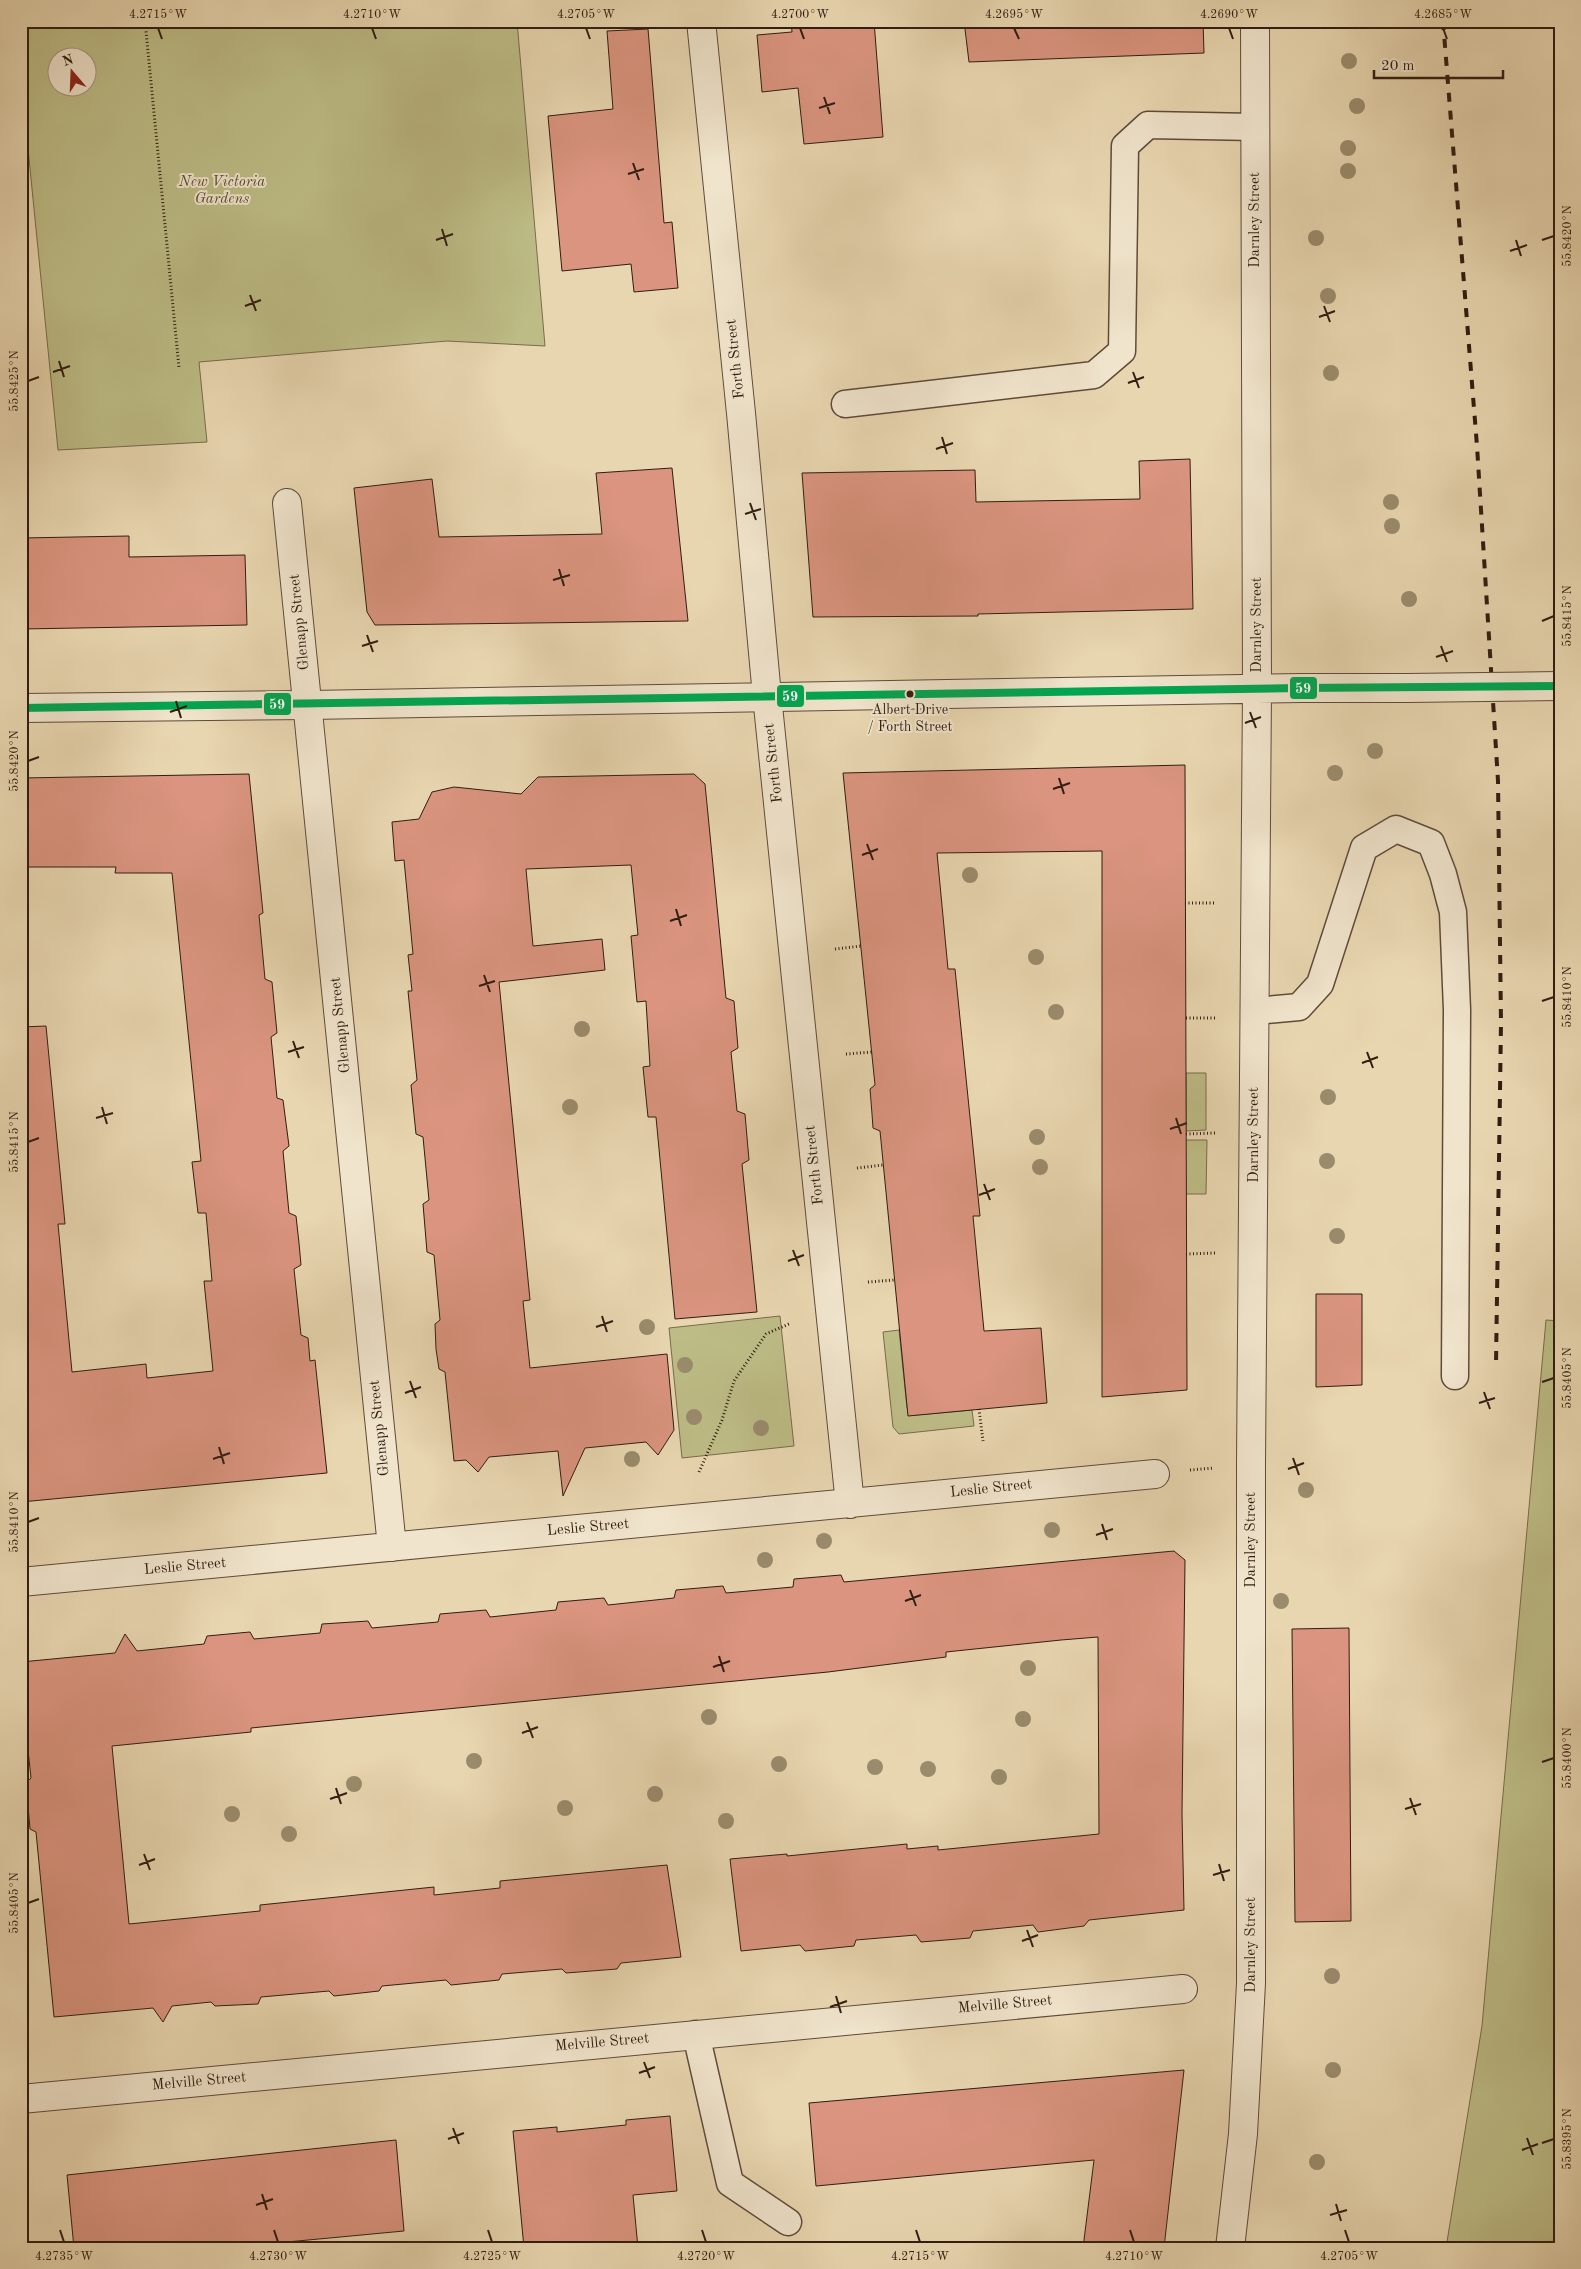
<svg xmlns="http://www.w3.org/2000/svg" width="1581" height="2269" viewBox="0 0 1581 2269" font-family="'Old Standard TT',serif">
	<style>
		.green { fill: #bdbc86; stroke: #776c4c; fill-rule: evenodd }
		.building { fill: #da947f; stroke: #311d11 }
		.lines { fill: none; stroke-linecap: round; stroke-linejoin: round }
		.service-casing { stroke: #5f4b39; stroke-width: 29 }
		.minor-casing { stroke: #5f4b39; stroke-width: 30 }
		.tertiary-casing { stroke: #5f4b39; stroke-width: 30 }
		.path { stroke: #311d11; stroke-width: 3; stroke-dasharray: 1 2.5; stroke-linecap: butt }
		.service { stroke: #f0e4cc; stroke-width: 26 }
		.minor { stroke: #f0e4cc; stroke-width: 28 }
		.tertiary { stroke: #f0e4cc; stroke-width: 28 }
		.rail { stroke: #311d11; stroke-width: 4; stroke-dasharray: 9 9; stroke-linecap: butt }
		.tertiary-bridge-casing { stroke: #5f4b39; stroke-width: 30; stroke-linecap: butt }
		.tertiary-bridge { stroke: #f0e4cc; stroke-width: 28 }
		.bus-1-casing { stroke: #f0e4cc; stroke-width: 11 }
		.bus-1 { stroke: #00a651; stroke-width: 8 }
		.tree { fill: #9a8b6c }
		.ticks { fill: none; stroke: #311d11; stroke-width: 2 }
		.bus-dot { fill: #311d11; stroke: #f0e4cc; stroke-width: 2 }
		.labels { text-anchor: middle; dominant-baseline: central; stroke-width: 4; stroke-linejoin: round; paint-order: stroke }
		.bus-label { font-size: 14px; fill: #311d11; stroke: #f0e4cc }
		.park-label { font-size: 15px; font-style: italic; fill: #5b4d34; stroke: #f0e4cc }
		.street-label { font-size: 15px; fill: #311d11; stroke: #f0e4cc }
		.line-badge { stroke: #f0e4cc; stroke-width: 2 }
		.badge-label { font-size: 14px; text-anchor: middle; font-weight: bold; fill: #fff }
		.neatline { fill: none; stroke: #311d11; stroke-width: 2 }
		.ticks-label { font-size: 12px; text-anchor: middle; fill: #311d11 }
	</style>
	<rect width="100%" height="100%" fill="#e8d6b0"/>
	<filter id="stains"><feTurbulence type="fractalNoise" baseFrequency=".004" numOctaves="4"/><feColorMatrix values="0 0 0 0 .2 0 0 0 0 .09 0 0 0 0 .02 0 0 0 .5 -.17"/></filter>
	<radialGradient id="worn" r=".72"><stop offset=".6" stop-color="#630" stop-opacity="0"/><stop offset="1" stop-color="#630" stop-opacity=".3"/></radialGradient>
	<path class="green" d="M21 21H517L545 346 447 341 199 362 207 442 58 450 21 78ZM58 58H88V88H58Z
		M1186 1073H1206V1130L1186 1131Z
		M1185 1140H1207L1206 1194H1186Z
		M780 1316 794 1446 682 1458 669 1328Z
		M1546 1320 1560 1321V2248H1446L1482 2026Z
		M899 1330 907 1408 916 1415 972 1410 974 1426 899 1434 893 1427 883 1332Z"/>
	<path class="building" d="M791 21H874L883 137 804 144 798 88 762 92 757 35 792 32Z
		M964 21H1203L1204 53 969 62Z
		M648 29 664 223 672 222 678 288 634 292 631 264 562 271 548 116 613 109 607 31Z
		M1190 459 1193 609 978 614V616L813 617 802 473 975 470 976 502 1140 499 1139 461Z
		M672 468 688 621 375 625 367 612 354 488 432 479 439 537 602 534 596 473Z
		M129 536V557L245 555 247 625 21 629V538Z
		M1185 765 1187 1390 1102 1397V851L937 853 948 969H955L980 1216H973L984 1331 1041 1328 1047 1403 908 1416 880 1131 873 1128 872 1114 870 1089 875 1085 843 773Z
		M249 774 263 913 259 915 265 979 272 982 277 1033 271 1037 277 1098 283 1100 289 1146 283 1151 289 1213 296 1216 299 1243 301 1265 294 1269 301 1335 308 1338 310 1361 315 1360 327 1473 21 1502V1027L46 1026 65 1224H58L72 1372 146 1364 147 1378 213 1371 204 1281H212L206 1213H198L192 1162 201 1161 172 873H115L116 867H21V778Z
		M694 774 705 784 726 998 734 1001 738 1048 731 1052 737 1111 745 1114 749 1160 742 1164 757 1312 675 1319 656 1117H648L643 1067 650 1066 646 1001 637 1002 631 936 638 935 631 865 526 869 533 946 602 939 605 970 499 982 530 1300 523 1301 530 1368 667 1354 674 1430 658 1455 646 1442 585 1448 563 1496 558 1451 489 1457 478 1472 466 1460 454 1461 445 1372 439 1369 436 1349 435 1324 440 1320 434 1255 427 1252 423 1204 429 1200 423 1137 416 1134 411 1085 417 1080 408 991H412L408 955 413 954 404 860 395 861 392 822 419 819 432 792 454 787 521 794 538 777Z
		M1316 1294H1362V1385L1316 1387Z
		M1174 1551 1185 1560 1182 1814 1184 1910 1089 1920 1084 1926 1038 1932 1033 1925 973 1931 970 1938 921 1942 916 1935 856 1940 854 1946 805 1951 800 1945 741 1951 730 1859 787 1854V1856L907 1844V1849L938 1846V1850L1099 1834 1098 1637 1061 1640 946 1652V1657L828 1672 251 1728V1732L112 1746 129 1924 260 1911V1905L434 1887V1895L500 1888V1881L667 1865 681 1957 621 1963 617 1969 566 1973 562 1969 502 1974 499 1980 451 1985 446 1980 382 1986 379 1991 334 1996 329 1991 261 1997 258 2004 215 2006 211 2002 172 2006 163 2022 153 2008 54 2017 36 1832 30 1829 26 1783 31 1778 21 1684V1662L115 1653 125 1634 137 1651 204 1644 207 1636 239 1633 250 1632 254 1639 320 1633 322 1624 368 1621 372 1628 438 1622 440 1614 486 1610 490 1617 556 1610 558 1602 604 1598 608 1605 674 1598 676 1590 723 1586 726 1593 793 1587 794 1579 841 1575 844 1582Z
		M1349 1628 1351 1921 1295 1922 1292 1629Z
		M1184 2070 1164 2248H1083L1094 2160 816 2186 809 2103Z
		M670 2116 677 2191 633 2195 638 2248H524L513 2131 557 2127V2132L626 2125V2120Z
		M396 2140 404 2231 223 2248H74L67 2175Z"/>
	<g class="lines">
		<defs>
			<path id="service" d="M845 404 1094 375 1122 351 1125 146 1148 125 1255 127
				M1255 1011 1299 1007 1320 984 1364 848 1396 829 1431 843 1443 874 1453 912 1457 1010 1455 1376
				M696 2034 730 2183 788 2222"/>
			<path id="minor" d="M701 21 741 413 767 696 850 1504
				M287 503 392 1547
				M21 1582 1155 1474
				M21 2099 1183 1989"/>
			<path id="tertiary" d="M21 708 309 705 1300 688H1407
				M1230 2248 1243 2134 1251 1983V1465L1257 689 1255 21"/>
		</defs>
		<use href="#service" class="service-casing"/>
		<use href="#minor" class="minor-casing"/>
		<use href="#tertiary" class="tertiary-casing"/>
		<path class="path" d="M145 21 179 368
			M1185 903H1215
			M835 949 861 946
			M1186 1018H1215
			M846 1054 872 1052
			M1186 1134 1215 1133
			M857 1168 883 1165
			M1186 1254 1215 1253
			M868 1282 894 1280
			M979 1409 983 1441
			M1190 1470 1214 1468
			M699 1472 722 1420 734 1381 766 1334 791 1323"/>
		<use href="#service" class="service"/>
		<use href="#minor" class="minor"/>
		<use href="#tertiary" class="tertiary"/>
		<path class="rail" d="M1443 21 1477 446 1498 781 1501 1023 1496 1365"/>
		<defs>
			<path id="tertiary-bridge" d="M1407 688 1560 686"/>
		</defs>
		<use href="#tertiary-bridge" class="tertiary-bridge-casing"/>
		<use href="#tertiary-bridge" class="tertiary-bridge"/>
		<defs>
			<path id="bus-1" d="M21 708 1300 688 1560 686"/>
		</defs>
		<use href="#bus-1" class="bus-1-casing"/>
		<use href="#bus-1" class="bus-1"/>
	</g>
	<g class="tree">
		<circle cx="1349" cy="61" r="8"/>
		<circle cx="1357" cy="106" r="8"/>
		<circle cx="1348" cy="148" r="8"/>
		<circle cx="1348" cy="171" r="8"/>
		<circle cx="1316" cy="238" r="8"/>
		<circle cx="1328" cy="296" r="8"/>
		<circle cx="1331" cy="373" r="8"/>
		<circle cx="1391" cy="502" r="8"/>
		<circle cx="1392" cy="526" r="8"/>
		<circle cx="1409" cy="599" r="8"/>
		<circle cx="1375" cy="751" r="8"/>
		<circle cx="1335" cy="773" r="8"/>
		<circle cx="970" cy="875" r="8"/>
		<circle cx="1036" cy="957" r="8"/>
		<circle cx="1056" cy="1012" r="8"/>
		<circle cx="582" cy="1029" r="8"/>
		<circle cx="1328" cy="1097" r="8"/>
		<circle cx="570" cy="1107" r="8"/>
		<circle cx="1037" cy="1137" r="8"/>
		<circle cx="1327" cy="1161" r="8"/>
		<circle cx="1040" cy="1167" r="8"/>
		<circle cx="1337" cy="1236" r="8"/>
		<circle cx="647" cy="1327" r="8"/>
		<circle cx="685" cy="1365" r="8"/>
		<circle cx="694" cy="1417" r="8"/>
		<circle cx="761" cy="1428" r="8"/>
		<circle cx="632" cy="1459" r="8"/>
		<circle cx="1306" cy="1490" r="8"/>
		<circle cx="1052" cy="1530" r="8"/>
		<circle cx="824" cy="1541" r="8"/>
		<circle cx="765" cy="1560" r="8"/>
		<circle cx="1281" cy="1601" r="8"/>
		<circle cx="1028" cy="1668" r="8"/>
		<circle cx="709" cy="1717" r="8"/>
		<circle cx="1023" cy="1719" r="8"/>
		<circle cx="474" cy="1761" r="8"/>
		<circle cx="779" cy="1764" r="8"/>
		<circle cx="875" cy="1767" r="8"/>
		<circle cx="928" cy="1769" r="8"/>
		<circle cx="999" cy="1777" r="8"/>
		<circle cx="354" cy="1784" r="8"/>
		<circle cx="655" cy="1794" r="8"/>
		<circle cx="565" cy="1808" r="8"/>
		<circle cx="232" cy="1814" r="8"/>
		<circle cx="726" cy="1821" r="8"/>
		<circle cx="289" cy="1834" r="8"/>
		<circle cx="1332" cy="1976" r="8"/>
		<circle cx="1333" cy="2070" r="8"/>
		<circle cx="1317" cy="2162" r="8"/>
	</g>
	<path class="ticks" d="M158 28 162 39M372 28 376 39M586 28 590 39M800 28 804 39M1014 28 1019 39M1229 28 1233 39M1443 28 1447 39M824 97 830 114M819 108 835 103M633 163 639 180M628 174 644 169M442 229 447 246M436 240 453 234M1516 240 1521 256M1542 240 1554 236M1510 251 1527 245M250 295 256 311M245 306 261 300M1324 306 1330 322M1319 317 1335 311M59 361 64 377M53 372 70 366M1133 372 1139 388M28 381 39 377M1128 383 1144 377M942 437 947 454M936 449 953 443M750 503 756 520M745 514 761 509M559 569 564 586M553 580 570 575M1542 621 1554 616M367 635 373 652M362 646 378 641M1441 646 1447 662M1436 657 1453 651M176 701 181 718M170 712 187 706M1250 712 1256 728M1245 723 1261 717M28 761 39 757M1059 778 1064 794M1053 789 1070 783M867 844 873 860M862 855 878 849M676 909 681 926M670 921 687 915M484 975 490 992M479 986 495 981M1542 1001 1554 997M293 1041 299 1058M288 1052 304 1047M1367 1052 1373 1068M1362 1063 1378 1057M102 1107 107 1124M96 1118 113 1113M1176 1118 1181 1134M1170 1129 1187 1123M28 1142 39 1138M984 1184 990 1200M979 1195 995 1189M793 1250 799 1266M788 1261 804 1255M602 1316 607 1332M596 1327 613 1321M410 1381 416 1398M1542 1382 1554 1378M1484 1392 1490 1409M405 1393 421 1387M1479 1403 1495 1398M219 1447 224 1464M1293 1458 1299 1475M213 1459 230 1453M1288 1469 1304 1463M28 1522 39 1518M1102 1524 1107 1540M1096 1535 1113 1529M910 1590 916 1606M905 1601 921 1595M719 1656 724 1672M713 1667 730 1661M527 1722 533 1738M522 1733 538 1727M1542 1762 1554 1758M336 1788 341 1804M1410 1798 1416 1815M330 1799 347 1793M1405 1809 1421 1804M144 1854 150 1870M1219 1864 1224 1881M139 1865 155 1859M1213 1875 1230 1870M28 1903 39 1899M1027 1930 1033 1947M1022 1941 1038 1935M836 1996 841 2013M830 2007 847 2001M644 2062 650 2078M639 2073 655 2067M453 2128 459 2144M1527 2138 1533 2155M448 2139 464 2133M1542 2143 1554 2139M1522 2150 1538 2144M262 2194 267 2210M1336 2204 1341 2221M256 2205 273 2199M1330 2215 1347 2210M60 2230 64 2242M274 2230 278 2242M488 2230 492 2242M702 2230 706 2242M916 2230 920 2242M1130 2230 1134 2242M1345 2230 1349 2242"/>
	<circle class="bus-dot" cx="910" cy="694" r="4.5"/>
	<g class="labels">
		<g class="bus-label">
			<text x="910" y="710">Albert Drive<tspan x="910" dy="17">/ Forth Street</tspan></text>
		</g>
		<g class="park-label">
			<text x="222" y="182">New Victoria<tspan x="222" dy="17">Gardens</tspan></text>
		</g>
		<g class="street-label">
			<text transform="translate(1255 220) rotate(-90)">Darnley Street</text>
			<text transform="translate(736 359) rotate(-96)">Forth Street</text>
			<text transform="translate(300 622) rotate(-96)">Glenapp Street</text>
			<text transform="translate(1257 625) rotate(-90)">Darnley Street</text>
			<text transform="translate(774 763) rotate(-96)">Forth Street</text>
			<text transform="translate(341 1025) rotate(-96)">Glenapp Street</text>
			<text transform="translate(1254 1135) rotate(-90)">Darnley Street</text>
			<text transform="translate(815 1165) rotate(-96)">Forth Street</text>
			<text transform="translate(380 1428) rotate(-96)">Glenapp Street</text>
			<text transform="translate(991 1489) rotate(-6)">Leslie Street</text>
			<text transform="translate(588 1528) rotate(-5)">Leslie Street</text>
			<text transform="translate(1251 1540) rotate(-90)">Darnley Street</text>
			<text transform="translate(185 1567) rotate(-5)">Leslie Street</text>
			<text transform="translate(1251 1945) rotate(-90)">Darnley Street</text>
			<text transform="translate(1005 2005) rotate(-5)">Melville Street</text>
			<text transform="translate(602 2043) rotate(-5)">Melville Street</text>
			<text transform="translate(199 2082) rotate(-5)">Melville Street</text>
		</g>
	</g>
	<g class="line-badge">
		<rect x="1289" y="676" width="29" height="24" rx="5" fill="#00a651"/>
		<rect x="776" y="684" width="29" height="24" rx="5" fill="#00a651"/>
		<rect x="263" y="692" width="29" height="24" rx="5" fill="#00a651"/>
	</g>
	<g class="badge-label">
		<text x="1303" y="693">59</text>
		<text x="790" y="701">59</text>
		<text x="277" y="709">59</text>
	</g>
	<rect width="1581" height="2269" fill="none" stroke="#e8d6b0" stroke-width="55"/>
	<g transform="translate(72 72) rotate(341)"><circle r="24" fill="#f0e4cc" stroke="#a49481"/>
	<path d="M0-4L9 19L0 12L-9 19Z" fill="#8f2418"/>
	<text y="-8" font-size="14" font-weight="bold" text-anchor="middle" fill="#311d11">N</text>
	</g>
	<path d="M1374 70v8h129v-8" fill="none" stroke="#311d11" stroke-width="2.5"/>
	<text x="1381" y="70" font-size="15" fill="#311d11" stroke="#f0e4cc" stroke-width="4" paint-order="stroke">20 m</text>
	<rect x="28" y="28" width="1526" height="2214" class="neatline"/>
	<g class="ticks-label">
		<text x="158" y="18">4.2715°W</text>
		<text x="372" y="18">4.2710°W</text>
		<text x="586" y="18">4.2705°W</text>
		<text x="800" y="18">4.2700°W</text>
		<text x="1014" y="18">4.2695°W</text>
		<text x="1229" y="18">4.2690°W</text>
		<text x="1443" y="18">4.2685°W</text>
		<text transform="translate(1567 236) rotate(-90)" y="4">55.8420°N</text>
		<text transform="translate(14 381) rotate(-90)" y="4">55.8425°N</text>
		<text transform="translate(1567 616) rotate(-90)" y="4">55.8415°N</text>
		<text transform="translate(14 761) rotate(-90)" y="4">55.8420°N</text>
		<text transform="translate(1567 997) rotate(-90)" y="4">55.8410°N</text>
		<text transform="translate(14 1142) rotate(-90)" y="4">55.8415°N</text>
		<text transform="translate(1567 1378) rotate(-90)" y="4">55.8405°N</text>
		<text transform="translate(14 1522) rotate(-90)" y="4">55.8410°N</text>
		<text transform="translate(1567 1758) rotate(-90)" y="4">55.8400°N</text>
		<text transform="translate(14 1903) rotate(-90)" y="4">55.8405°N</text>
		<text transform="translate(1567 2139) rotate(-90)" y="4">55.8395°N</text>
		<text x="64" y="2260">4.2735°W</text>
		<text x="278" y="2260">4.2730°W</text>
		<text x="492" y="2260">4.2725°W</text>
		<text x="706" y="2260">4.2720°W</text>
		<text x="920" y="2260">4.2715°W</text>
		<text x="1134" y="2260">4.2710°W</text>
		<text x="1349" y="2260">4.2705°W</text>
	</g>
	<rect width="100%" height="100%" filter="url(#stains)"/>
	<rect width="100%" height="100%" fill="url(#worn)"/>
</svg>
